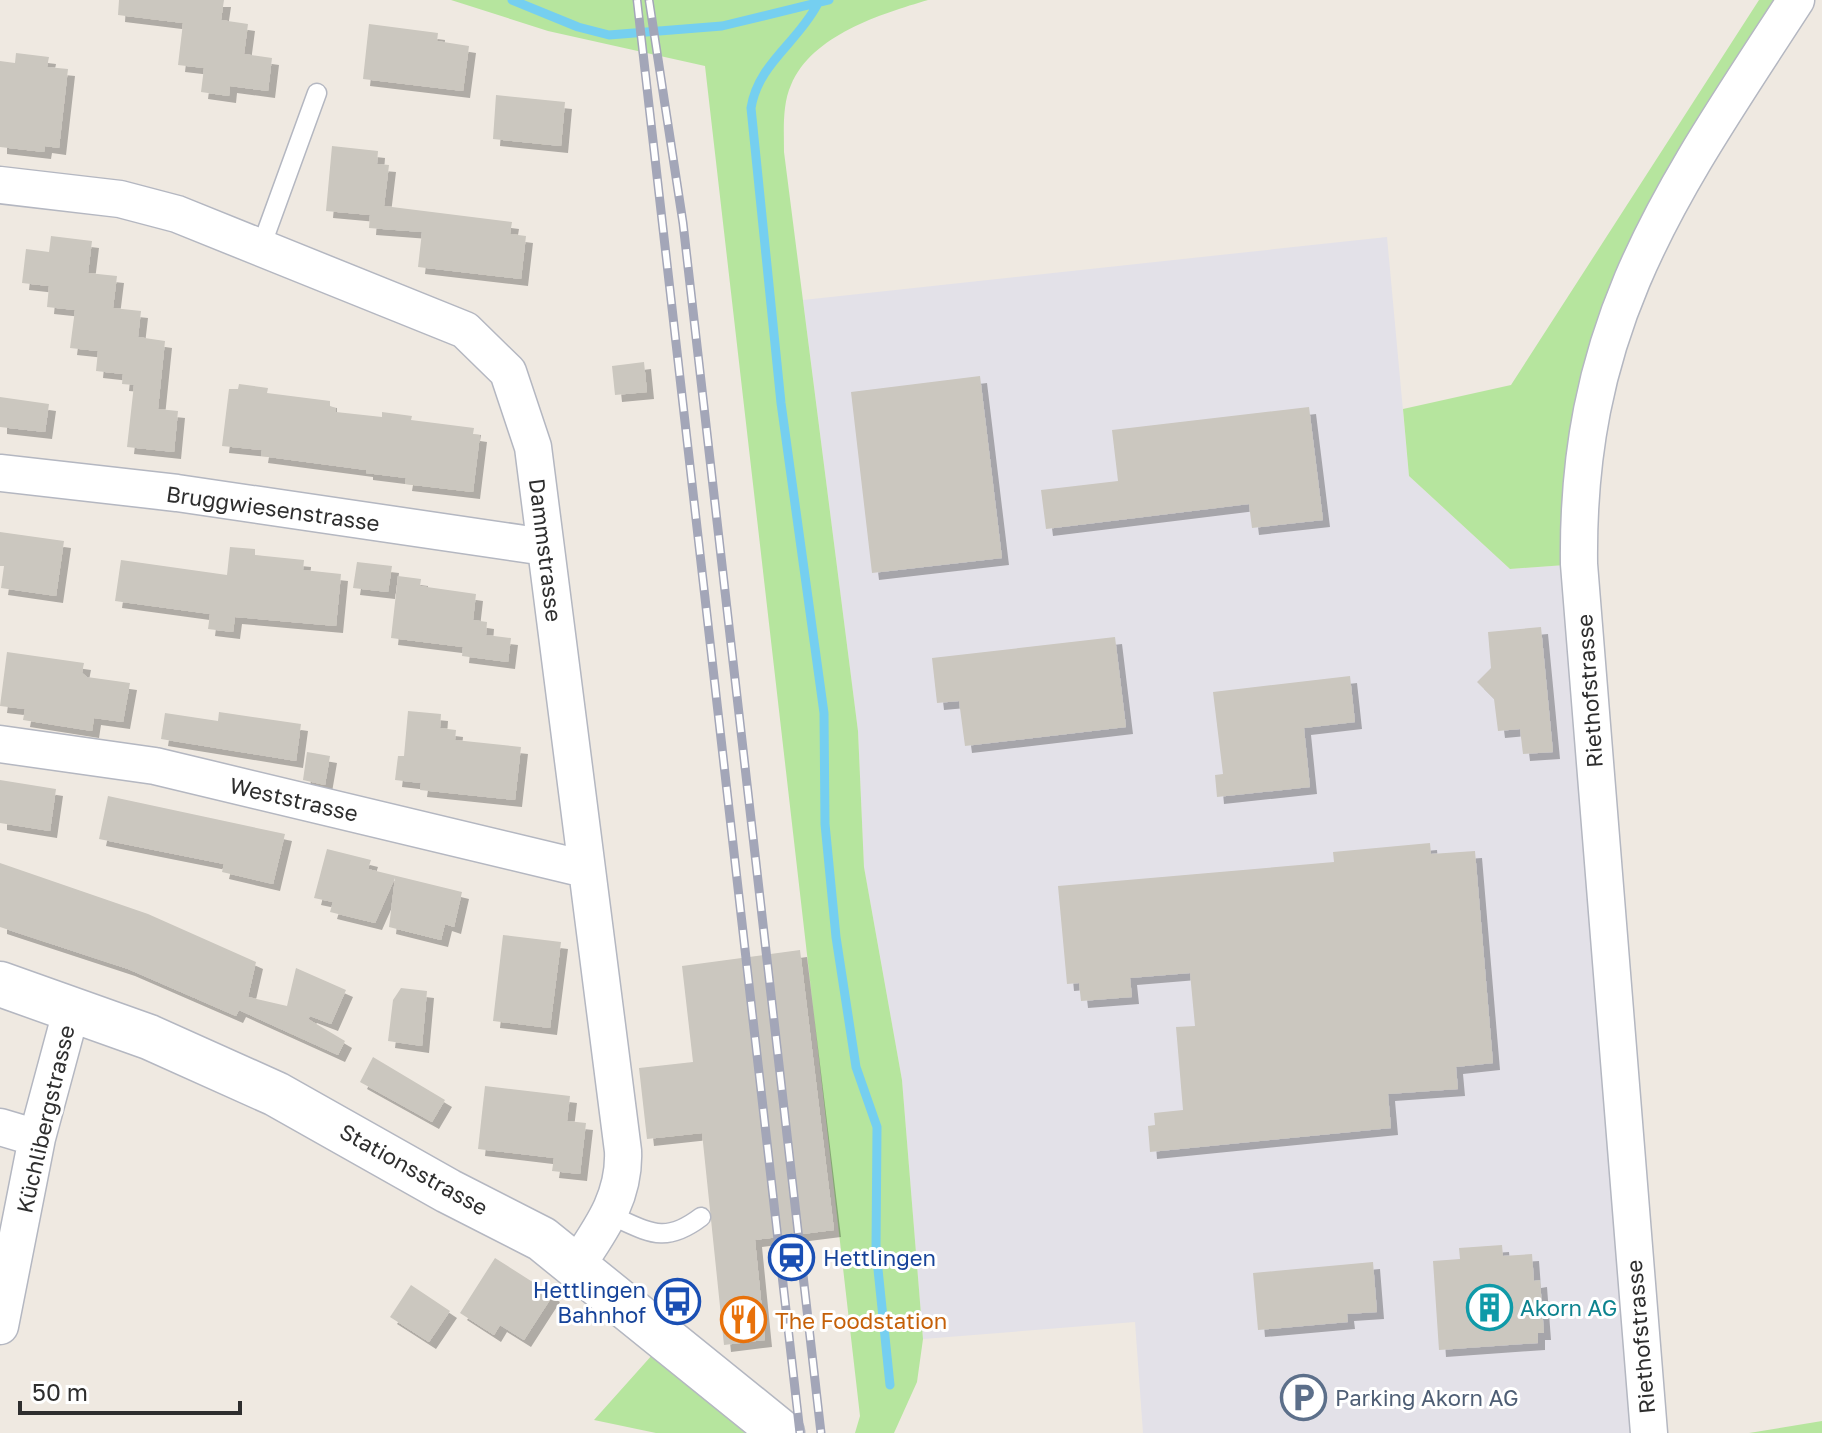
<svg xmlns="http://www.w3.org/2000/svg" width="1822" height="1433" viewBox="0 0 1822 1433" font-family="'Golos Text',sans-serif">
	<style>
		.industrial { fill: #e3e1e8 }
		.green { fill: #b6e59e }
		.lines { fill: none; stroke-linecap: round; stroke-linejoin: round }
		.stream { stroke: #75cff0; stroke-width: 9 }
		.building { fill: #cbc7bf; filter: url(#shadow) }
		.lane-casing { stroke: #b4b7c1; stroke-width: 21 }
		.street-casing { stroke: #b4b7c1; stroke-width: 39 }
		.secondary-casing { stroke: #b4b7c1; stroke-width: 47 }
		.lane { stroke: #fff; stroke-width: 18 }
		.street { stroke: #fff; stroke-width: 36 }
		.secondary { stroke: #fff; stroke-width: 44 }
		.rail-casing { stroke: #a3a6b8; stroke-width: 9 }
		.rail { stroke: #fff; stroke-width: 6; stroke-dasharray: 18; stroke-linecap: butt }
		.labels { text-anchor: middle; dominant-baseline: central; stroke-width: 6; stroke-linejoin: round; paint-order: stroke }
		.street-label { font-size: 22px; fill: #2e2e2e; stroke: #fff }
		.transit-label { font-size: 22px; fill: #164399; stroke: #fff; text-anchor: start }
		.culture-label { font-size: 22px; fill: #0d838f; stroke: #fff; text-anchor: start }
		.food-label { font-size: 22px; fill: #c56008; stroke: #fff; text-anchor: start }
		.service-label { font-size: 22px; fill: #4e5e75; stroke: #fff; text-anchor: start }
	</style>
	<defs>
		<filter id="shadow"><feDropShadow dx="7" dy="7" stdDeviation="0" flood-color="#0004"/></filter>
	</defs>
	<rect width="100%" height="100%" fill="#efe9e1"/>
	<path class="industrial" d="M1387 237 1409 476 1510 569 1579 564 1649 1433H1143L1135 1322 923 1339 902 1080 864 867 858 731 803 300Z"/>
	<path class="green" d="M451 0H928C881 14 812 35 791 85 782 105 784 131 784 152L858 731 864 867 902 1080 923 1339 917 1382 894 1433H855L860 1416 705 66 548 31Z
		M1759 0H1796L1635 267 1579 564 1510 569 1409 476 1403 409 1511 385Z
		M653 1354 745 1433H656L594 1420Z
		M1822 1421V1433H1749Z"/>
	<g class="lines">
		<path class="stream" d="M512 0 578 27 609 35 722 26 829 0
			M817 5C797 43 758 64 751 108L781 403 824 713 825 824 836 937 856 1067 877 1127 876 1250 890 1385"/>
	</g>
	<path class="building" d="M119 0H224L221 20 248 24 244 54 272 58 268 91 230 86 229 96 201 92 204 68 178 65 183 23 118 15Z
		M369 24 438 33 437 41 469 46 463 91 363 79Z
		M16 53 49 57 47 67 68 69 59 148 45 146 44 152 0 147V61L15 63Z
		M496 95 565 102 561 146 493 139Z
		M332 146 378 151 377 164 389 165 384 206 512 222 510 234 526 236 521 279 418 267 422 232 369 228 370 215 326 211Z
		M51 236 92 241 88 273 117 276 113 308 141 311 138 337 165 341 158 409 178 411 174 452 127 447 134 385 122 384 123 374 96 371 98 351 70 348 75 310 47 307 49 286 22 283 26 249 49 252Z
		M644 362 647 392 615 395 612 366Z
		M980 376 1002 558 872 573 851 392Z
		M239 384 268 388 267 393 330 401V406L336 408V412L382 417V412L412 416 411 420 474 428 473 434 480 435 473 492 405 484 406 478 366 473V470L261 456 262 450 222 446 229 389H238Z
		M0 397 49 404 45 432 0 427Z
		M1309 407 1323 520 1252 528 1249 504 1046 529 1041 490 1118 481 1112 430Z
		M0 532 64 541 56 596 1 588 4 566H0Z
		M230 547 255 549V555L304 560 303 570 341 574 336 626 235 617 233 632 208 629 210 614 115 601 121 560 227 575Z
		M357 562 392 566 388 592 353 588Z
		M398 576 421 579 420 586 476 594 473 620 487 622 486 635 511 638 508 662 462 656 463 647 391 638Z
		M1541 627 1553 752 1523 754 1520 729 1498 731 1494 699 1477 682 1491 668 1488 632Z
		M1115 637 1126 727 965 746 959 701 937 703 932 658Z
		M7 652 84 663 82 673 87 677 130 683 123 722 94 718 92 731 23 720 25 709 0 706Z
		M1350 676 1355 722 1304 728 1310 787 1217 797 1215 775 1223 774 1213 692Z
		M408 711 441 714 440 728 456 730 455 740 521 747 515 800 420 790 421 783 395 780 398 756H404Z
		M219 712 301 724 296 761 161 739 165 713 218 721Z
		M307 752 330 756 325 785 303 780Z
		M0 780 56 789 50 831 0 823Z
		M108 796 285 834 273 884 222 872 224 864 99 839Z
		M1430 843 1431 854 1475 851 1493 1063 1456 1067 1458 1089 1388 1094 1391 1128 1150 1152 1148 1126 1155 1125 1154 1113 1183 1110 1176 1027 1195 1026 1190 973 1130 978 1132 997 1081 1001 1079 983 1067 984 1058 886 1334 862 1333 852Z
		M327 849 371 860 368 869 462 892 454 927 445 924 441 940 389 927 395 878 375 923 330 912 333 902 314 898Z
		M0 863 148 914 256 962 248 997 287 1006 296 968 346 990 331 1024 310 1016 308 1019 345 1041 338 1055 239 1010 236 1016 128 969 0 927Z
		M503 935 561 942 550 1028 493 1021Z
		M800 950 834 1230 755 1240 765 1340 724 1345 702 1133 647 1139 639 1068 693 1062 682 966Z
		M401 988 427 991 422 1046 388 1041 393 1000Z
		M373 1057 445 1100 432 1122 360 1082Z
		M485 1086 570 1096 567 1121 586 1123 580 1174 552 1171 554 1158 478 1149Z
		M1502 1245 1503 1256 1532 1254 1534 1281 1540 1280 1544 1333H1538V1343L1439 1350 1433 1261 1460 1259 1459 1248Z
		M495 1258 553 1295 524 1340 500 1325 494 1335 460 1313Z
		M1373 1262 1377 1312 1347 1314 1348 1322 1258 1330 1253 1273Z
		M411 1285 450 1311 429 1342 390 1317Z"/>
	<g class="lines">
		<defs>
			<path id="lane" d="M261 247 317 93
				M610 1215C649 1232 664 1245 701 1217"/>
			<path id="street" d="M0 185 120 199 177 214 465 330 508 372 533 447 623 1151C625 1197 601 1229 577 1265
				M0 473 177 493 545 547
				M0 744 155 766 585 869
				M0 1127 37 1138
				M0 1326 37 1138 72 1008
				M1649 1433 1579 564C1576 322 1670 194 1796 0"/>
			<path id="secondary" d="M0 984 149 1037 276 1094 448 1191 542 1239 782 1433"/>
		</defs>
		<use href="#lane" class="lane-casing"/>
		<use href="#street" class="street-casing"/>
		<use href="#secondary" class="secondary-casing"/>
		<use href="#lane" class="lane"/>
		<use href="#street" class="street"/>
		<use href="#secondary" class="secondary"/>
		<defs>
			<path id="rail" d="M637 0 800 1433
				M649 0 683 223 821 1433"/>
		</defs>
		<use href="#rail" class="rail-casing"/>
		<use href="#rail" class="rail"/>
	</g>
	<defs>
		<symbol id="station-ring" viewBox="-11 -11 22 22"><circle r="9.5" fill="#fff" stroke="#1a4fb4" stroke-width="1.5"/><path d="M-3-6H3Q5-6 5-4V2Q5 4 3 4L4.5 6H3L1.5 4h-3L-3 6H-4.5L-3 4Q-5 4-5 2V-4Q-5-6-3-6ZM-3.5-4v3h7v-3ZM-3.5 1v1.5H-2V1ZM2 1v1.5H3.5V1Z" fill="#1a4fb4"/></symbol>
		<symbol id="bus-ring" viewBox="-11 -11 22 22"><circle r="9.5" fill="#fff" stroke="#1a4fb4" stroke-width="1.5"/><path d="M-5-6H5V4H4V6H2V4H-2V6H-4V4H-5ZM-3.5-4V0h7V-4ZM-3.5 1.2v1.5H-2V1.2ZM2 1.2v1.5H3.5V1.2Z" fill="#1a4fb4"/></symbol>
		<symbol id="building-ring" viewBox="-11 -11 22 22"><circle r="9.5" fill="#fff" stroke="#0f9aa8" stroke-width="1.5"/><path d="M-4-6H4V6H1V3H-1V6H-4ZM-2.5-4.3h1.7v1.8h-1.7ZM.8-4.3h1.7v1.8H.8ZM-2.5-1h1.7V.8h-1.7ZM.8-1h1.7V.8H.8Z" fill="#0f9aa8"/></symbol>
		<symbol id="restaurant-ring" viewBox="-11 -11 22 22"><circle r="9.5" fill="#fff" stroke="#e8710a" stroke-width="1.5"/><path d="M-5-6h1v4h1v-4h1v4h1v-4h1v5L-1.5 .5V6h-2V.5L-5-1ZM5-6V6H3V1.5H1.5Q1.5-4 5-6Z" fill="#e8710a"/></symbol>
		<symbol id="parking-ring" viewBox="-11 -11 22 22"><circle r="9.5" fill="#fff" stroke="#5c6f8a" stroke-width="1.5"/><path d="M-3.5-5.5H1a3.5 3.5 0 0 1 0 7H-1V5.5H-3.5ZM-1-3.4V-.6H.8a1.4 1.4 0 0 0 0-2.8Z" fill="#5c6f8a"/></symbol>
	</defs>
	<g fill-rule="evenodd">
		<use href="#station-ring" x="766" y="1232" width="51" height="51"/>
		<use href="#bus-ring" x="652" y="1276" width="51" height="51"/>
		<use href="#building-ring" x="1464" y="1282" width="51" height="51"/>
		<use href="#restaurant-ring" x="718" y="1294" width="51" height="51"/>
		<use href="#parking-ring" x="1278" y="1372" width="51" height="51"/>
	</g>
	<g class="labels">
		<g class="street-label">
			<text transform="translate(273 508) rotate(8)">Bruggwiesenstrasse</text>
			<text transform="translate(546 550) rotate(83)">Dammstrasse</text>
			<text transform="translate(1589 691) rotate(-94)">Riethofstrasse</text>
			<text transform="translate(294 799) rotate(13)">Weststrasse</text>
			<text transform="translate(45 1119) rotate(-77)">Küchlibergstrasse</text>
			<text transform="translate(414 1169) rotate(29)">Stationsstrasse</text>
			<text transform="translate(1640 1337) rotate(-95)">Riethofstrasse</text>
		</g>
		<g class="transit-label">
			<text x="823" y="1257">Hettlingen</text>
			<text x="646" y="1289" text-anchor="end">Hettlingen<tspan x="646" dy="25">Bahnhof</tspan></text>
		</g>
		<g class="culture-label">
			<text x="1520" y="1307">Akorn AG</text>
		</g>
		<g class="food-label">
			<text x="775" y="1320">The Foodstation</text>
		</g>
		<g class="service-label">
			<text x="1335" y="1397">Parking Akorn AG</text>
		</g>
	</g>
	<path d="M20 1401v12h220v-12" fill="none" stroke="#2e2e2e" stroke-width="4"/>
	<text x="32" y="1401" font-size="24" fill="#2e2e2e" stroke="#ffffff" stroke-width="6" paint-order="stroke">50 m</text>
</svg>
